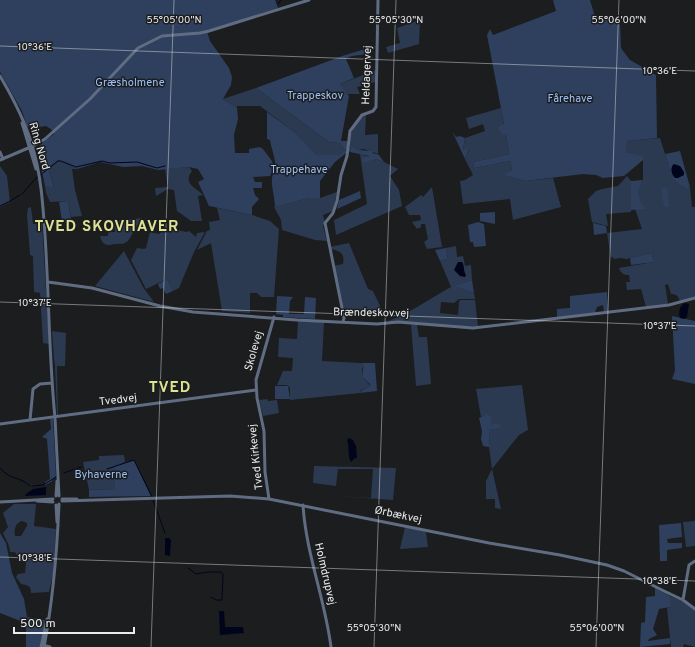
<svg xmlns="http://www.w3.org/2000/svg" width="695" height="647" viewBox="0 0 695 647" font-family="Overpass,sans-serif">
	<style>
		.green { fill: #2c3a51; fill-rule: evenodd }
		.forest { fill: #2e405e }
		.water { fill: #00051c }
		.lines { fill: none; stroke-linecap: round; stroke-linejoin: round }
		.stream { stroke: #00051c; stroke-width: 1 }
		.secondary { stroke: #5f6c82; stroke-width: 3 }
		.ticks { fill: none; stroke: #e9eaec; stroke-width: 1; stroke-opacity: 0.45 }
		.labels { text-anchor: middle; dominant-baseline: central; stroke-width: 3; stroke-linejoin: round; paint-order: stroke }
		.street-label { font-size: 11px; fill: #e9eaec; stroke: #1b1d1f }
		.park-label { font-size: 11px; fill: #9ec0f8; stroke: #1b1d1f }
		.district-label { font-size: 15px; font-weight: bold; letter-spacing: 1px; fill: #dfe293; stroke: #1b1d1f }
		.ticks-label { font-size: 10px; text-anchor: middle; fill: #e9eaec; stroke: #1b1d1f; stroke-width: 3; stroke-linejoin: round; paint-order: stroke }
	</style>
	<rect width="100%" height="100%" fill="#1b1d1f"/>
	<path class="green" d="M420 20 419 44 388 53 386 47 400 43 397 28Z
		M376 70 375 82 357 87 360 94H347L340 84Z
		M256 88 329 142 339 143 344 149 347 150 338 155H317L297 134 260 106H237V108L223 99Z
		M501 108 504 125 499 127 506 134 509 154 473 162 474 168 510 161 512 170 504 175 525 181 553 178 561 207 513 220 510 199 463 204 460 181 465 180 473 175 465 159 469 150H463L465 138 485 131 483 124 469 129 466 118Z
		M366 114 365 135 378 134V154L364 149 358 150 351 145 350 152 349 151C350 135 351 124 366 114Z
		M660 138 669 167 685 189 690 187 692 207H695V297L680 301C678 296 677 294 671 294L668 284 665 285 668 304 646 307 641 289 627 290 626 282H630L629 275C624 275 621 274 619 268L654 262 652 253 626 259 621 258 614 259 613 257 611 258 607 233 642 229 635 209H645L639 199V186L643 180V157L626 152V141Z
		M360 154 384 162 398 169 390 176 399 190 402 206 336 235 334 220 367 204Z
		M58 160 77 169H72L75 190 82 216 71 217 68 201 50 202 46 193 45 186H54L48 168Z
		M0 166 7 176 10 202 0 207Z
		M189 167 192 171C182 184 197 188 203 195L198 196 202 221H191L177 211 174 190 168 189 156 196 155 188 168 187 165 169Z
		M627 176 631 181V212L606 214 608 226 592 222 588 199 596 191 602 189 618 186Z
		M432 187 442 247 427 249 424 242 428 239 425 224H421V227L417 229 412 222 421 220 420 215H409L405 207 421 195 423 197Z
		M337 192 333 211 323 215 325 222 323 226 327 241 315 240 282 230 281 220 274 207 309 198H320Z
		M31 207 33 224 42 223 49 344 43 343 40 293 34 292 33 256 30 255 27 215 28 208Z
		M217 208 252 215 270 221 279 229 274 297H261L257 293H250V313L222 311 211 243 197 250 207 231 210 230 209 222 220 220Z
		M142 218 128 241 123 244C112 242 104 251 100 236H108V232H115L114 224 110 225 109 222Z
		M161 226 186 232 189 231 196 237 197 233 205 232 194 252 179 288 173 291 167 279 146 289 131 260 137 248 144 249 146 248 150 232 159 234 161 232Z
		M349 243 368 289 373 291 382 310H378V314L344 315 333 266 343 264C345 253 340 251 331 249L330 247Z
		M456 246 457 257 463 256 465 266 471 265 472 280 455 286 474 293 475 299H459L454 303 441 302 440 313 458 315 459 302 460 300H475L478 327 386 322C410 313 429 299 451 287L440 261 448 259 446 248Z
		M124 251 143 287 154 302 95 286Z
		M298 321 324 322 322 361 361 363 364 367 362 369V377L369 384V387L361 390 360 393 290 400V388L287 385H277L283 371H292L293 358 278 357 279 338 297 339Z
		M411 325H417L419 337H427L431 384 416 386Z
		M52 331 66 333 65 366H57L58 415H57L55 365 54 359Z
		M522 385 528 430 519 435 492 469 501 509 495 508V499H486V481L492 469 489 447 490 430 500 428 490 426 487 415 481 417 476 389Z
		M267 399 268 401 277 400 279 413 263 416 259 400Z
		M124 455 125 462 115 465V489L89 490 83 462 99 460V456Z
		M314 466 396 468 393 500 337 496 371 498 373 469H338L336 486 313 483Z
		M14 504H36L34 526 56 529 53 574 49 592 31 593 30 587 26 585 21 584 16 577 18 574 25 573 26 563 20 561 15 552H10L9 546 3 533 8 527 3 513ZM22 521 27 523V526L21 536H15C14 530 15 523 22 521Z
		M695 521V546L686 547 683 522Z
		M405 527 426 532 428 547 400 549Z
		M670 596 684 602 695 610V647L684 644 683 647H671L667 608 670 607Z"/>
	<path class="forest" d="M0 0H275L278 8 207 31 210 41 229 68 232 77 231 85 223 99 237 108 238 119 234 135 235 153H249V149L260 147 263 149 272 161 274 168 270 176 253 177 255 182H262V188H253L255 195 259 199 252 207V215L209 206 198 182 204 179 198 169 189 167 158 170 142 166 123 167 100 162 77 169 58 160 48 168 54 187 45 186C44 178 37 153 39 147 42 142 49 138 54 134L51 129 46 126 39 127 37 124 27 127 22 111 0 72Z
		M553 0H590L595 17 618 21 620 22 621 48 630 60 656 75 657 138 627 141 626 152 643 156V160L624 176 603 178 596 175 583 174 525 181 503 175 512 170 510 161 474 168 473 162 509 154 506 134 502 135 498 127 504 124 487 35 490 29 493 35 556 11Z
		M376 46 374 50 371 51 368 49 366 54C359 56 352 54 346 59L354 78 340 84 349 96 341 141H347V150L344 149 339 143 329 142 256 88 345 55Z
		M267 112 297 134 317 155H338L346 150V153L335 162 320 181V198H309L275 207C275 198 271 186 272 178 273 172 275 168 275 162 274 154 271 147 270 140L267 139Z
		M452 131 456 137 460 136 465 138 463 150 469 149 465 159Z
		M351 145 358 150 372 151 373 153 379 155 384 162 375 159 363 163 362 158 369 156 350 152Z
		M680 151 690 187 686 189 673 179V173L669 167 665 154Z
		M643 180C636 192 638 199 646 209L631 210V181Z
		M661 188H666L668 191 669 206 664 207Z
		M360 191 361 198 337 209 339 200Z
		M68 201 71 219 62 221 59 202Z
		M495 212V224L480 221V213Z
		M478 222 484 224 486 246 474 247 473 242H470L468 225Z
		M593 223 606 226 607 233 594 235Z
		M446 248 448 259 440 261 435 250Z
		M652 253 654 262 631 265 630 258Z
		M167 279 173 291 166 294 163 288 160 289 158 284Z
		M472 280 474 293 454 286Z
		M607 292 608 312H604L603 305 597 307 595 313 557 318V309L570 308V296Z
		M277 296 293 297 290 301 289 314H304L305 297 316 298 315 319 283 317V315L276 314Z
		M672 316 695 321V384L672 379 675 371Z
		M361 363H375L377 391 360 393 362 390 369 387 370 384 362 377 363 369 364 367Z
		M275 386H288L290 399H275Z
		M487 414 492 417 490 425 498 423 501 428 490 430 489 447 483 446 481 439 482 431 479 418Z
		M50 419H53L56 476 51 482 45 485V482L50 479 47 439 42 437 51 429Z
		M134 460 151 496 89 497V490L115 489V465Z
		M681 523 682 537 667 539 668 543H682V548L667 550V561H660L659 525Z
		M0 533 6 543 12 573 24 599 27 617 45 620 40 647H26V625H24L23 622 0 613Z
		M655 588 670 596V607L659 609 653 629 657 635 649 639 648 641 670 638V644L640 647 641 623 645 622 646 597 655 596Z"/>
	<path class="water" d="M674 164 680 166 684 172V175L678 178H675C671 174 670 167 674 164Z
		M458 262H462C465 266 463 271 466 275L465 277 460 276 454 270Z
		M685 303 689 304 687 317 684 319 680 318C678 313 680 305 685 303Z
		M349 438 353 440 356 446 357 458H355L351 462C347 456 350 447 347 440Z
		M46 487V495L25 496 26 494 33 489Z
		M165 538H169L171 540 170 556 165 555Z
		M219 611H224L225 627H243L244 633 220 635Z"/>
	<g class="lines">
		<path class="stream" d="M278 4 281 0
			M43 173 58 161H61L76 167 102 161 110 163 137 162 157 168 165 166
			M41 175 42 174
			M22 194 37 177
			M0 206 10 201 20 195
			M0 468C11 481 20 476 30 486
			M107 469 134 460 152 497
			M64 473 81 467
			M33 486 43 485 56 477
			M153 500 165 533
			M188 568 196 574 208 572H221L223 574 222 600H216L211 597"/>
		<path class="secondary" d="M0 76C13 98 25 121 32 145 41 174 43 205 45 235 49 296 49 358 55 418
			M22 123 36 169
			M0 152 3 159
			M0 160 33 146 45 139 90 99 138 48 162 36 200 33 209 31 309 0
			M48 282 92 288 160 306 193 312 297 320 377 324 398 322 473 328 669 305 695 298
			M343 322 344 318 325 223 333 213 337 201 341 175 347 156 350 131 362 115 373 111 376 107 378 0
			M55 418 59 496
			M30 420 33 389 40 384 52 383
			M0 424 256 390
			M56 496 57 481
			M62 499H77
			M269 499 265 472 264 431 257 398 256 380 274 317
			M37 501 53 502
			M62 501 230 496 269 499 489 543 560 555 607 565 624 571 664 591 683 600 695 609
			M0 502 53 499
			M56 505 57 522
			M303 505C306 554 325 599 331 647
			M683 600 689 565 695 561
			M43 645 50 647
			M41 647 47 619
			M44 647C53 600 57 552 59 504"/>
	</g>
	<path class="ticks" d="M0 46 695 71M0 302 695 326M0 557 695 581M151 647 174 0M374 647 396 0M596 647 619 0"/>
	<g class="labels">
		<g class="street-label">
			<text transform="translate(367 75) rotate(-88)">Heldagervej</text>
			<text transform="translate(39 146) rotate(74)">Ring Nord</text>
			<text transform="translate(371 313) rotate(1)">Brændeskovvej</text>
			<text transform="translate(254 351) rotate(-74)">Skolevej</text>
			<text transform="translate(118 400) rotate(-7)">Tvedvej</text>
			<text transform="translate(256 457) rotate(-96)">Tved Kirkevej</text>
			<text transform="translate(398 515) rotate(12)">Ørbækvej</text>
			<text transform="translate(325 574) rotate(77)">Holmdrupvej</text>
		</g>
		<g class="park-label">
			<text x="130" y="83">Græsholmene</text>
			<text x="315" y="96">Trappeskov</text>
			<text x="570" y="99">Fårehave</text>
			<text x="299" y="170">Trappehave</text>
			<text x="101" y="475">Byhaverne</text>
		</g>
		<g class="district-label">
			<text x="107" y="227">TVED SKOVHAVER</text>
			<text x="170" y="388">TVED</text>
		</g>
	</g>
	<g class="ticks-label">
		<text x="174" y="23">55°05'00"N</text>
		<text x="396" y="23">55°05'30"N</text>
		<text x="619" y="23">55°06'00"N</text>
		<text x="35" y="50">10°36'E</text>
		<text x="660" y="74">10°36'E</text>
		<text x="35" y="306">10°37'E</text>
		<text x="660" y="329">10°37'E</text>
		<text x="35" y="561">10°38'E</text>
		<text x="660" y="584">10°38'E</text>
		<text x="374" y="631">55°05'30"N</text>
		<text x="597" y="631">55°06'00"N</text>
	</g>
	<path d="M14 627v6h120v-6" fill="none" stroke="#e9eaec" stroke-width="2"/>
	<text x="20" y="627" font-size="12" fill="#e9eaec" stroke="#1b1d1f" stroke-width="3" paint-order="stroke">500 m</text>
</svg>
